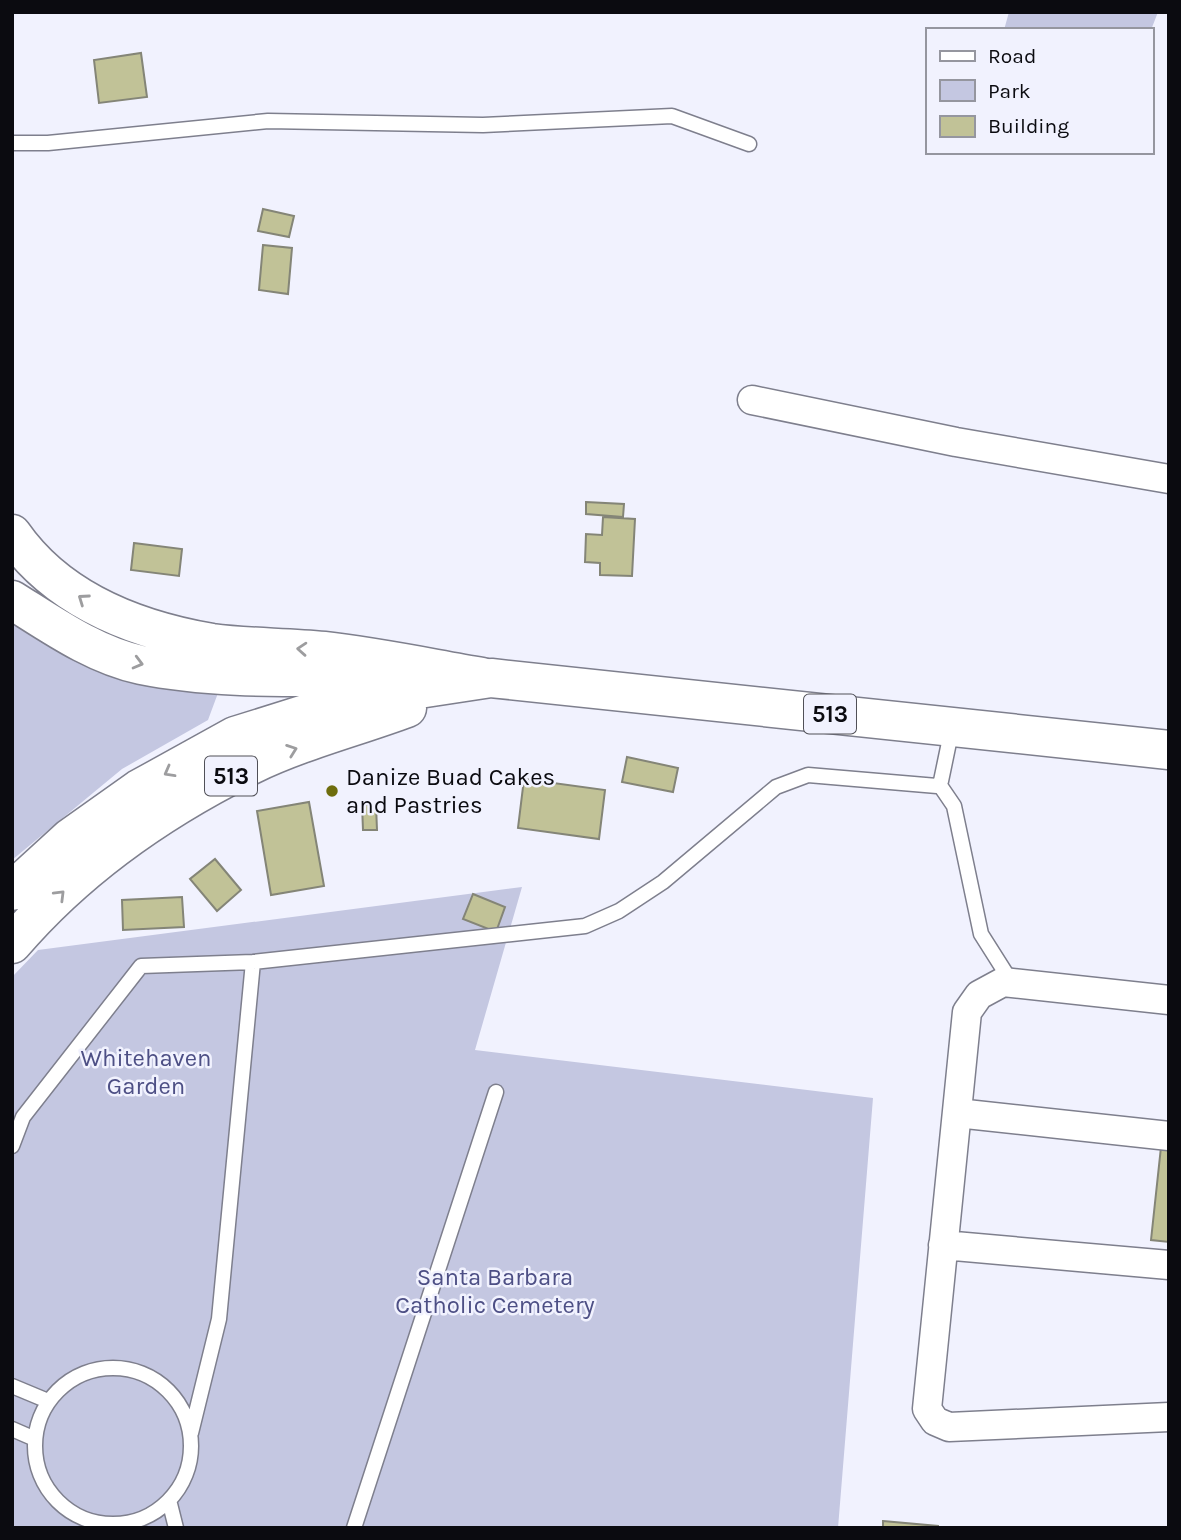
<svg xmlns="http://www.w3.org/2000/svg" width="1181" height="1540" viewBox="0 0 1181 1540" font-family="Karla,sans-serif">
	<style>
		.green { fill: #c4c7e1 }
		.building { fill: #c1c297; stroke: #848577; stroke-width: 2 }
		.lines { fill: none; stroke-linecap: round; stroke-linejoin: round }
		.service-casing { stroke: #7e7f8d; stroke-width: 17 }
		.minor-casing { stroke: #7e7f8d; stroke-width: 31 }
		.secondary-casing { stroke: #7e7f8d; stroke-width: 41 }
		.primary-casing { stroke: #7e7f8d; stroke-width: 41 }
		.service { stroke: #fff; stroke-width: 14 }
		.minor { stroke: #fff; stroke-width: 28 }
		.secondary { stroke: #fff; stroke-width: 38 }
		.primary { stroke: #fff; stroke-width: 38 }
		.oneway { stroke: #9d9d9f }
		.poi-dot { fill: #6e6d0d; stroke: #f1f2fe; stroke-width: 2.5 }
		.labels { text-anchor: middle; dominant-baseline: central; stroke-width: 5; stroke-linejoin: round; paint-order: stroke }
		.shield { fill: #f1f2fe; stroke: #505057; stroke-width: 2 }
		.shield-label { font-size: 23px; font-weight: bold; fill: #0b0b10 }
		.poi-label { font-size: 24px; fill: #0b0b10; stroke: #f1f2fe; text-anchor: start }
		.park-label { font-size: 24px; fill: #4d4f85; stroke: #f1f2fe }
	</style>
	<rect width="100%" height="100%" fill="#f1f2fe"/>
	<path class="green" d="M1009 12H1158L1151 30H1004Z
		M16 622 218 693 208 720 122 769 12 860V624Z
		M522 887 475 1050 873 1098 838 1528H12V977L38 950Z"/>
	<path class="building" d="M141 53 147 97 99 103 94 60Z
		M263 209 294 216 289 237 258 231Z
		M263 245 292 248 288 294 259 290Z
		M586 502 624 504 623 517 586 514Z
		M603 517 635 519 632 576 600 575V563L585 562 586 534 602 535Z
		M134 543 182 549 179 576 131 570Z
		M627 757 678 768 673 792 622 782Z
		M524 779 605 790 599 839 518 828Z
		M309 802 324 886 271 895 257 811Z
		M362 805H376L377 830H363Z
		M215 859 241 890 217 911 190 879Z
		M473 894 505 907 496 932 463 919Z
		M182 897 184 927 123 930 122 900Z
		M1161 1147H1169V1242L1151 1240Z
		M883 1521 938 1526V1528H883Z"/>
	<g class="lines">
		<defs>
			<path id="service" d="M12 143H48L268 121 483 125 672 116 749 144
				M939 784 954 806 981 934 1012 983
				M12 1146 23 1117 141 966 253 962 585 926 619 911 663 882 776 787 808 775 937 786 941 781 952 728
				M35 1446a78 78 0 1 1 156 0a78 78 0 1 1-156 0Z
				M12 1386 48 1401
				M12 1429 35 1439
				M191 1433 219 1319 253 962
				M169 1500 176 1528
				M354 1528 496 1092"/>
			<path id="minor" d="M752 400 956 442 1169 479
				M1169 1000 1003 982 979 995 967 1012 927 1409 935 1421 949 1427 1169 1417
				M957 1113 1169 1136
				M943 1245 1169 1265"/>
			<path id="secondary" d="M12 534C58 600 136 630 212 643 249 648 287 647 324 651 377 657 429 668 482 677
				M12 600C52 625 94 655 141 665 210 679 286 677 356 677"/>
			<path id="primary" d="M12 891 70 838 139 789 235 736 353 699 491 678 1169 750
				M12 944C78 867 160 810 251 765 300 741 356 727 407 708"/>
		</defs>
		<use href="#service" class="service-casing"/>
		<use href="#minor" class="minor-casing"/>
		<use href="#secondary" class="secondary-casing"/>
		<use href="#primary" class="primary-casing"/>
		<use href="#service" class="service"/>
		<use href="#minor" class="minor"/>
		<use href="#secondary" class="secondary"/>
		<use href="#primary" class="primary"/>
	</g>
	<defs><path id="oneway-chevron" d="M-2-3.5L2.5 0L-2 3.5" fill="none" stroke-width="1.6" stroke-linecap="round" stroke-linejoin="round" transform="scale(1.75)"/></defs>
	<g class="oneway">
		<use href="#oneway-chevron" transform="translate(83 599) rotate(-145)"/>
		<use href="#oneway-chevron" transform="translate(302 649) rotate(-176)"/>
		<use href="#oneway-chevron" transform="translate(138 663) rotate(15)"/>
		<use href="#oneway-chevron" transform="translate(292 750) rotate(-20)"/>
		<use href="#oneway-chevron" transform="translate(169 772) rotate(151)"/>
		<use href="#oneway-chevron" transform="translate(60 895) rotate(-45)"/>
	</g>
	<circle class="poi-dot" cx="332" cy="791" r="7"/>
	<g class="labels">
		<g class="shield">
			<rect x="804" y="694.5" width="52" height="39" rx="5"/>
			<rect x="205" y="756.5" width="52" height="39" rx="5"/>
		</g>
		<g class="shield-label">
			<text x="830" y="714">513</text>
			<text x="231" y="776">513</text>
		</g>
		<g class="poi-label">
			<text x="346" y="777">Danize Buad Cakes<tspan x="346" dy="28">and Pastries</tspan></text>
		</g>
		<g class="park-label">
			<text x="146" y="1058">Whitehaven<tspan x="146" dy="28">Garden</tspan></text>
			<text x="495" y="1277">Santa Barbara<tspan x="495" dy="28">Catholic Cemetery</tspan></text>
		</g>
	</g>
	<rect width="1181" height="1540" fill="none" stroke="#0b0b10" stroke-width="28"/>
	<rect x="926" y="28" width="228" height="126" fill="#f1f2fe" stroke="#95969f" stroke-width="2"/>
	<rect x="940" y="51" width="35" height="10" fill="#ffffff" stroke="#95969f" stroke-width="2"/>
	<text x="988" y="63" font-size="21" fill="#0b0b10">Road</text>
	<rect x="940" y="80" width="35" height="21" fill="#c4c7e1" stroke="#95969f" stroke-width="2"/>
	<text x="988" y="98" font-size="21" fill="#0b0b10">Park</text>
	<rect x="940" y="116" width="35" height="21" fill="#c1c297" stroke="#95969f" stroke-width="2"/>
	<text x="988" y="133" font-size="21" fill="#0b0b10">Building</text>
</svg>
